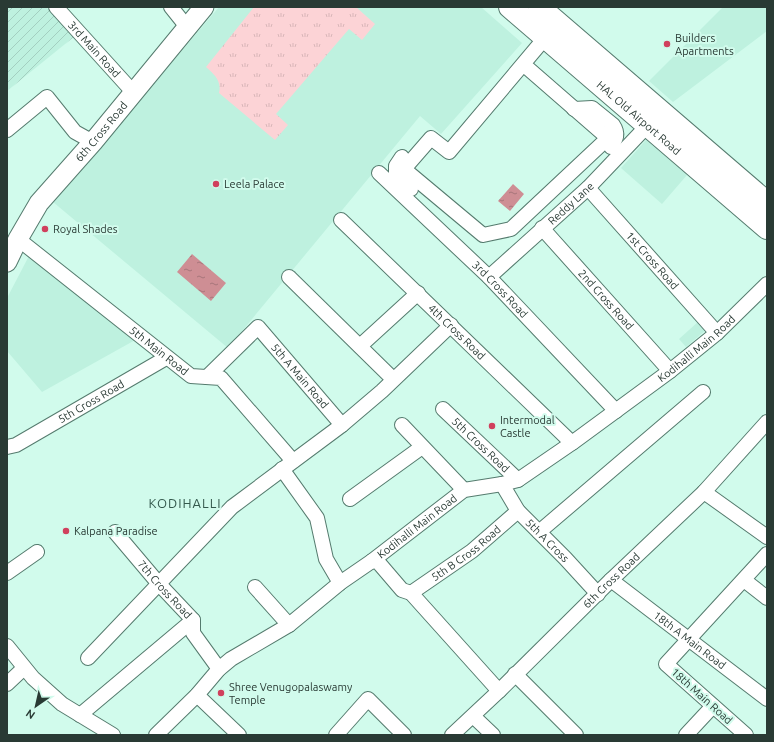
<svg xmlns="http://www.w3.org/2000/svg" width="774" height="742" viewBox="0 0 774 742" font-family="Ubuntu,sans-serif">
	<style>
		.built { fill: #bef1df }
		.industrial { fill: url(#industrial-furrows) }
		.grass { fill: url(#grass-tufts) }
		.water { fill: url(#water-ripples) }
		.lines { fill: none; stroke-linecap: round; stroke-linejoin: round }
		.street-casing { stroke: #557b6e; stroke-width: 16 }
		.secondary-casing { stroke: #557b6e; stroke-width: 21 }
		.primary-casing { stroke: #557b6e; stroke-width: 24 }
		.street { stroke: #fff; stroke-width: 14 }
		.secondary { stroke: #fff; stroke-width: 19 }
		.primary { stroke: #fff; stroke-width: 22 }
		.poi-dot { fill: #d0405d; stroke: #d1fbec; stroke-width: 1.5 }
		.labels { text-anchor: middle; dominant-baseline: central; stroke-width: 4; stroke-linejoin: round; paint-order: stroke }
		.poi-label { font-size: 11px; fill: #293a34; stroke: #d1fbec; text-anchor: start }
		.street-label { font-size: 11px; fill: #293a34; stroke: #d1fbec }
		.quarter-label { font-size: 13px; letter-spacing: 1px; fill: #34594d; stroke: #d1fbec }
	</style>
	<defs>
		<pattern id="industrial-furrows" width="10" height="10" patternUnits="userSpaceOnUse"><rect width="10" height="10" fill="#bef1df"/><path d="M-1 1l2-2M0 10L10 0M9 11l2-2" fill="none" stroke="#a3cfc0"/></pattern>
		<pattern id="grass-tufts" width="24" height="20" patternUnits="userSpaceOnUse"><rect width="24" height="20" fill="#fcd3d6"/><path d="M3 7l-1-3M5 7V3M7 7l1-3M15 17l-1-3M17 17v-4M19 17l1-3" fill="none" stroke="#d8b6b8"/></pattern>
		<pattern id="water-ripples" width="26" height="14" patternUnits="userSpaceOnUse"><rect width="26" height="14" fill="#ce8e94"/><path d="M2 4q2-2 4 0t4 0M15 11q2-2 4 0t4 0" fill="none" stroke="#a7757a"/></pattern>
	</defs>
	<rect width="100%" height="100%" fill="#d1fbec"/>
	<path class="built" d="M219 7H481L522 43 441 134 420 116 228 348 53 202Z
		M723 7H767V31L673 102 649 81Z
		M646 140 687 175 662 204 621 168Z
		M30 254 137 339 42 392 7 351V298Z
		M699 321 707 329 686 347 679 339Z"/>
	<path class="industrial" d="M7 7H46L75 36 7 91Z"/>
	<path class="grass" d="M254 7H356L375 24 362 40 349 29 276 114 288 125 275 140 219 93C222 81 214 74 206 67Z"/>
	<path class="water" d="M513 184 524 194 510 211 498 201Z
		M192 254 226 283 211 301 177 272Z"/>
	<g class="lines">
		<defs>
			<g id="street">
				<path id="s1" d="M56 7 133 92"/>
				<path d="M171 7 187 27"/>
				<path d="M523 64 608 138 511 229 483 235 404 169 431 138 449 152 545 38"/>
				<path d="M574 109 592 108 613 125C619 134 616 139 611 147"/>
				<path d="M7 130 47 97 75 132 93 142"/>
				<path d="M402 157 396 166V174L411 189"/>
				<path id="s2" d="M379 173 489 277 616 411"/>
				<path id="s3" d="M588 188 717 333"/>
				<path id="s4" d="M341 220 572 443"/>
				<path id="s5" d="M542 228 670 371"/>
				<path id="s6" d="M18 239 191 376 221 378 293 461"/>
				<path d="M289 277 393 379"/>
				<path id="s7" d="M489 277 588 188 648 125"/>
				<path d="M360 346 418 293"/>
				<path id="s8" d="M207 377 258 327 342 425"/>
				<path id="s9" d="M443 409 518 480"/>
				<path d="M402 425 464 490"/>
				<path id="s10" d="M7 447 16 445 166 358"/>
				<path d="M282 469 317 518 326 559 340 583"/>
				<path id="s11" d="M502 484 518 511 565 558 598 594"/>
				<path d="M704 492 767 537"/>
				<path d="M350 499 422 447"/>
				<path id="s12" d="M115 532 159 584 193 620V633L219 669"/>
				<path d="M539 532 703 392"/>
				<path d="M372 561 378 562 402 590 411 593 499 691"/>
				<path d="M7 573 37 552"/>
				<path id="s13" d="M611 580 767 699"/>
				<path d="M744 580 767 598"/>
				<path d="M255 587 289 625"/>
				<path id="s14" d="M411 593 472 551 518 511"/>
				<path d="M7 646 33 678 62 704 113 735"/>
				<path d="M88 658 232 507 342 425 382 391 451 325"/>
				<path d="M515 674 576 735"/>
				<path d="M7 684 24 668"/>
				<path d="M197 695 239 735"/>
				<path d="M80 715 193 620"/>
				<path d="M473 716 493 735"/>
				<path id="s15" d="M156 735 197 695 219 669 231 659 289 625 340 583 372 561 464 490 502 484 518 480 572 443 670 371 717 333 767 284"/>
				<path d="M336 735 368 699 404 735"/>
				<path id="s16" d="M452 735 499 691 611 580 704 492 767 422"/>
				<path d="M686 735 713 706"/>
				<path d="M746 735 666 664 767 554"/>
			</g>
			<g id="secondary">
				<path id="s17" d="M7 262 18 239 39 203 93 142 204 7"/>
			</g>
			<g id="primary">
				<path id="s18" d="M510 7 767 228"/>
				<path d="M539 7 767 203"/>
			</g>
		</defs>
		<use href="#street" class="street-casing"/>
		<use href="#secondary" class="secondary-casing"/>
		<use href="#primary" class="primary-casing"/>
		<use href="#street" class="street"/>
		<use href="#secondary" class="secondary"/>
		<use href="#primary" class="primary"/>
	</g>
	<g class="poi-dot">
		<circle cx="667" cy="44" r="4"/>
		<circle cx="216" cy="184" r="4"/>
		<circle cx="45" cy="229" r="4"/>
		<circle cx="492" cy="426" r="4"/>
		<circle cx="66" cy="531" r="4"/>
		<circle cx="221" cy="693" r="4"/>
	</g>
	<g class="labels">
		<g class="poi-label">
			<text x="675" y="38">Builders<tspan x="675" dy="13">Apartments</tspan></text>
			<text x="224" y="184">Leela Palace</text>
			<text x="53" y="229">Royal Shades</text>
			<text x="500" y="420">Intermodal<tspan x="500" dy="13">Castle</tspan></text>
			<text x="74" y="531">Kalpana Paradise</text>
			<text x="229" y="687">Shree Venugopalaswamy<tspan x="229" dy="13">Temple</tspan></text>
		</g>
		<g class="street-label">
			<text stroke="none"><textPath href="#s1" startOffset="57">3rd Main Road</textPath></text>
			<text stroke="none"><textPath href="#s18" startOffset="170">HAL Old Airport Road</textPath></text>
			<text stroke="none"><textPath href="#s17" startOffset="162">6th Cross Road</textPath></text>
			<text stroke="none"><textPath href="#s7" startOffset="110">Reddy Lane</textPath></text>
			<text stroke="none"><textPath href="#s3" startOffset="97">1st Cross Road</textPath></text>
			<text stroke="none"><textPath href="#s2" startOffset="168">3rd Cross Road</textPath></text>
			<text stroke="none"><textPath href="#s5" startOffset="96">2nd Cross Road</textPath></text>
			<text stroke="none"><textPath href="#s4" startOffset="161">4th Cross Road</textPath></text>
			<text stroke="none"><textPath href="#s15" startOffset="672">Kodihalli Main Road</textPath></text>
			<text stroke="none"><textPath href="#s6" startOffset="180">5th Main Road</textPath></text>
			<text stroke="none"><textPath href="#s8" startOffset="136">5th A Main Road</textPath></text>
			<text stroke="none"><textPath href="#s10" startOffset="96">5th Cross Road</textPath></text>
			<text stroke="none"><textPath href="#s9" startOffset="52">5th Cross Road</textPath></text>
			<text stroke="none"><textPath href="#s15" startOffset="336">Kodihalli Main Road</textPath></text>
			<text stroke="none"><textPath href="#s11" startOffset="73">5th A Cross</textPath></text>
			<text stroke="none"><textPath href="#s14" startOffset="68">5th B Cross Road</textPath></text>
			<text stroke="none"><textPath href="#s16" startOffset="222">6th Cross Road</textPath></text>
			<text stroke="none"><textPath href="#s12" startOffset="76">7th Cross Road</textPath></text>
			<text stroke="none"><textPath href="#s13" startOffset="99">18th A Main Road</textPath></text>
			<text transform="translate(702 696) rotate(42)">18th Main Road</text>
		</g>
		<g class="quarter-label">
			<text x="185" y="503">KODIHALLI</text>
		</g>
	</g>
	<rect width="774" height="742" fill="none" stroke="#293a34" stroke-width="16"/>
	<g transform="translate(36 706) rotate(214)" stroke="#d1fbec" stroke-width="3" paint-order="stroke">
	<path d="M0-3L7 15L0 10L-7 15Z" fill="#293a34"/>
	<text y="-6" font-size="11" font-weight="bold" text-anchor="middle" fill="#293a34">N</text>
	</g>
</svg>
